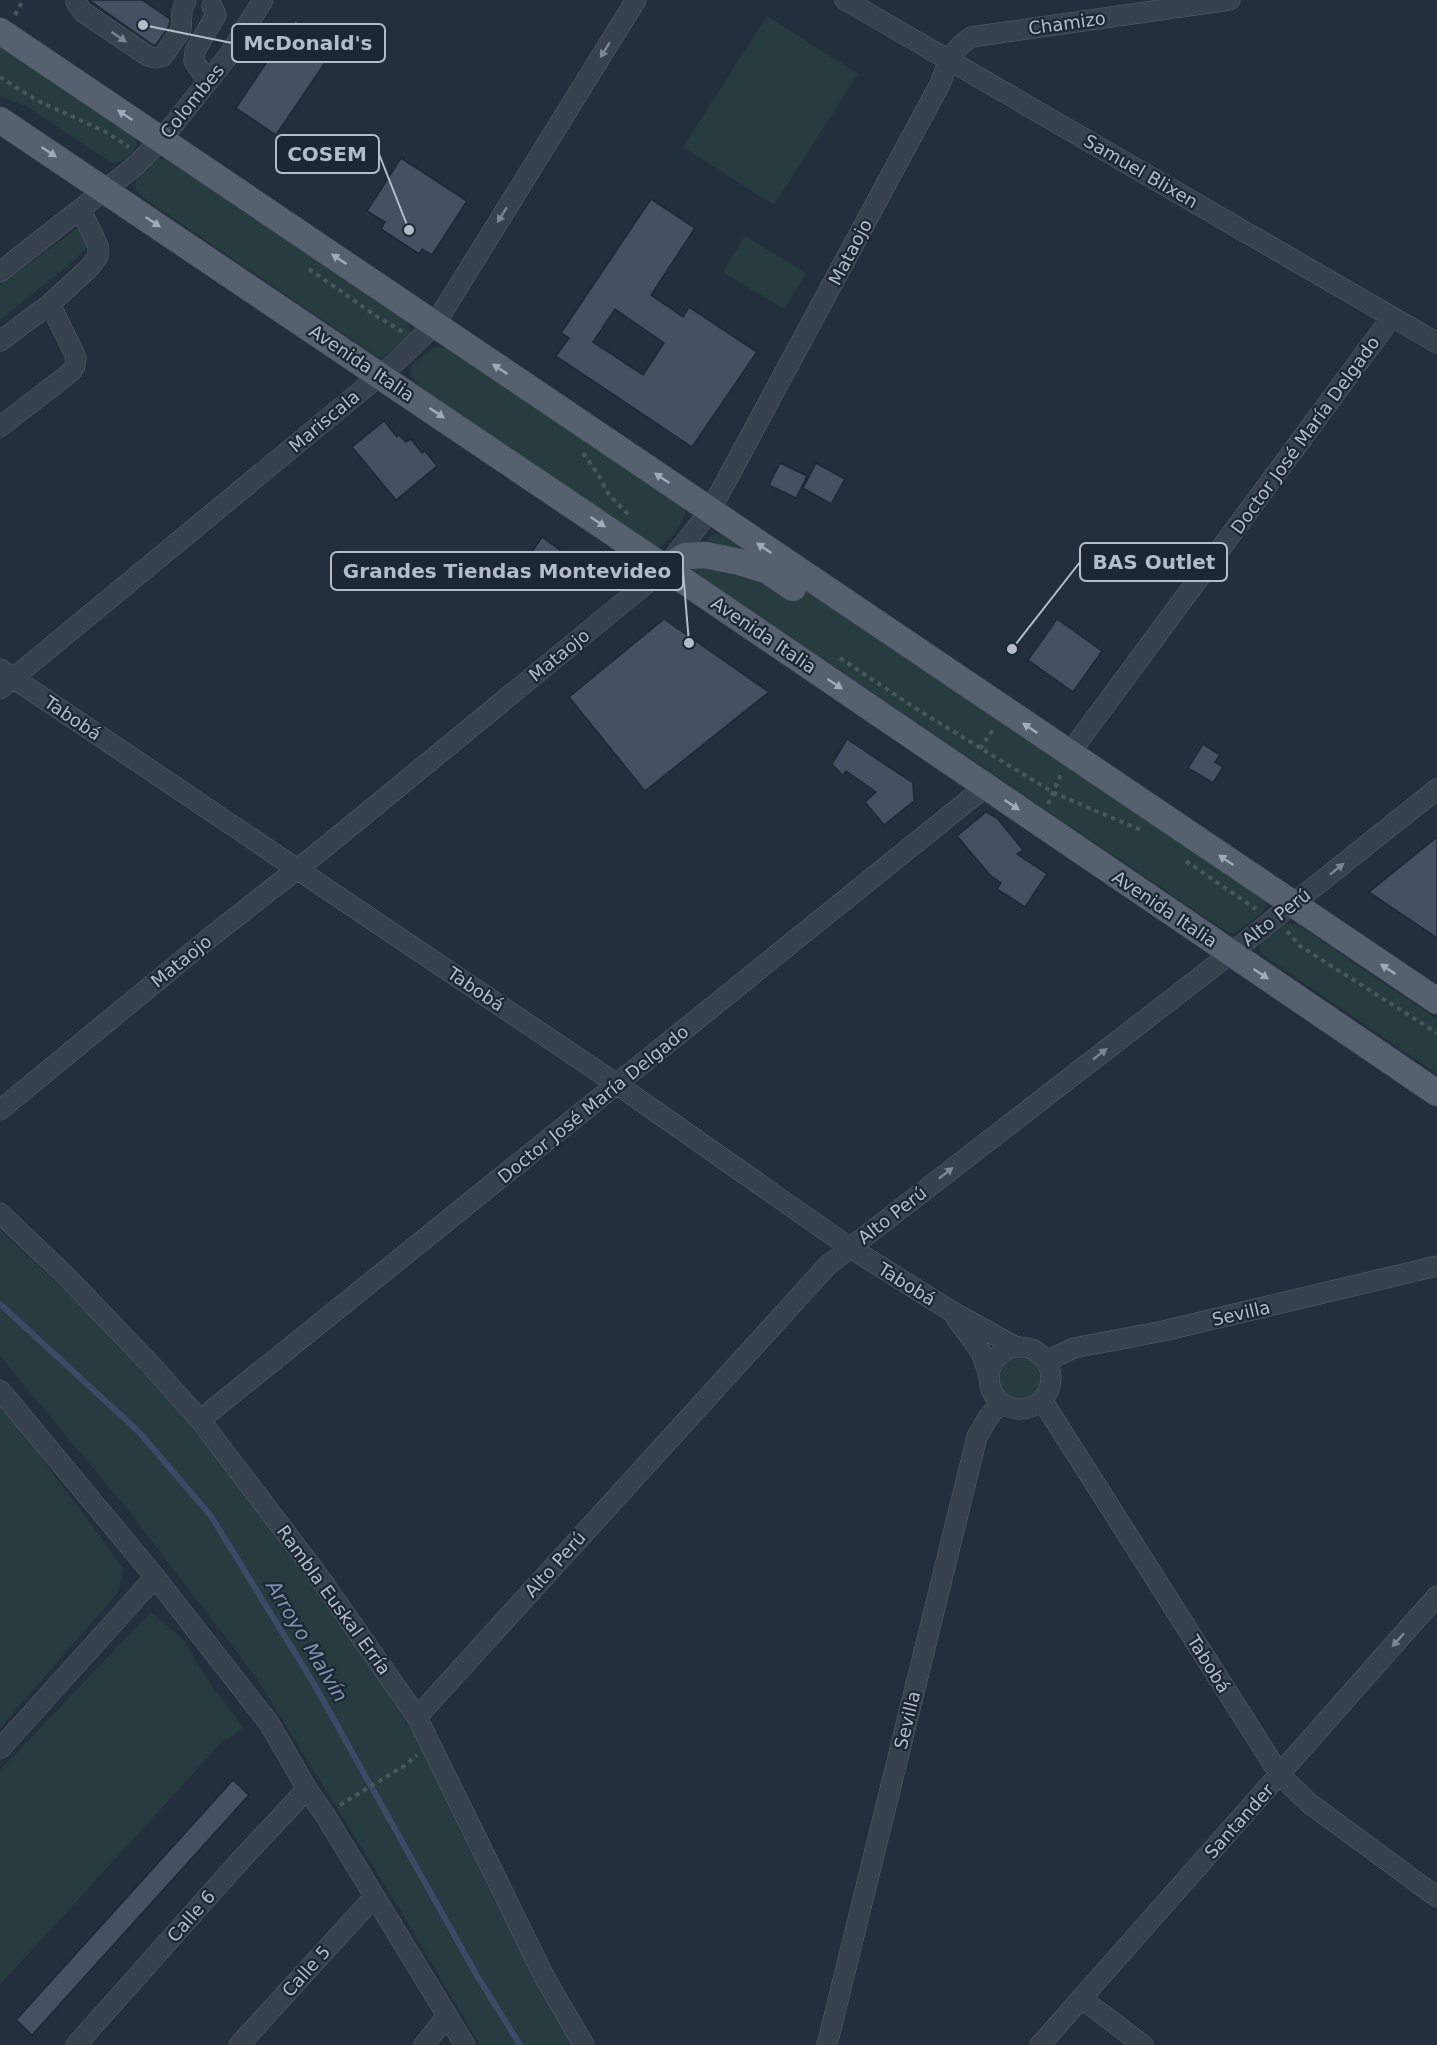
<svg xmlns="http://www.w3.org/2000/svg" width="1437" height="2045" viewBox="0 0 1437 2045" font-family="'DejaVu Sans',sans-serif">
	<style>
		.green { fill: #263c3f }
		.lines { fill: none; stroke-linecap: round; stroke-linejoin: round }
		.stream { stroke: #394c67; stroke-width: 6 }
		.building { fill: #455162; stroke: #1f2835; stroke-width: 1.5; fill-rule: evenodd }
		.minor-casing { stroke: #565f6c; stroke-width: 21 }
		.major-casing { stroke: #414a57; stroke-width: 27 }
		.path { stroke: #44595c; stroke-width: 4; stroke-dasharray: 4.5 4.5; stroke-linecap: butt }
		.minor { stroke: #38414e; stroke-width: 20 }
		.major { stroke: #56606e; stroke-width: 26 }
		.oneway { fill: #7c8592 }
		.oneway2 { fill: #a1aab7 }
		.labels { text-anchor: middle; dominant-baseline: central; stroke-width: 4.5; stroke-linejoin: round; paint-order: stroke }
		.street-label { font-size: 18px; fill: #b4bcc9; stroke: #1d2633 }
		.water-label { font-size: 20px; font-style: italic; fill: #7c92b1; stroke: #1d2633 }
		.leader { fill: none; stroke: #b4bcc9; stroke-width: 2 }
		.callout-dot { fill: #b4bcc9; stroke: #1d2633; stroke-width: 2 }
		.callout { fill: #1d2633; stroke: #b4bcc9; stroke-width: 2 }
		.callout-label { font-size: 20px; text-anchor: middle; font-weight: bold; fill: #b4bcc9 }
	</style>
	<rect width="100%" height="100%" fill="#242f3e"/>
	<path class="green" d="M767 16 858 74 774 205 683 147Z
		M0 45 136 136 137 146C130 156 123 165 110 162L26 106 0 96Z
		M157 159H169L408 322 411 334 384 357 376 356 142 197C125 181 144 170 157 159Z
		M83 224 90 244 75 260 0 320V285Z
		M745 236 806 273 784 309 723 272Z
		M435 347 449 348 681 504 685 510C686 522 668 544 657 547L420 387 411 376V365Z
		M716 534H722L863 625 1264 899 1266 904 1263 912 1235 934 1227 932 694 572 691 568C697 555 702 539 716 534Z
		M1284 924H1297L1437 1019V1074L1263 955 1259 950 1260 943Z
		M0 1230 81 1306 169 1399 275 1531 384 1687 419 1741 493 1897 574 2045H480L407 1921 256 1677 128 1510 0 1356Z
		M998 1380a22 22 0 1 1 44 0a22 22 0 1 1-44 0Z
		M0 1401 123 1568 119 1591 0 1728Z
		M151 1612 182 1638 211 1685 244 1728 222 1742 0 1985V1770Z"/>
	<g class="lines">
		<path class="stream" d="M0 1304 139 1432 211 1516 314 1684 476 1974 520 2045"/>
	</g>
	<path class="building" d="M89 0H142L170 19 169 26 156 45H153Z
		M295 20 335 48 276 135 236 108Z
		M401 158 467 201 432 255 422 249 419 254 381 229 385 222 367 211Z
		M651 199 695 228 651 295 683 317 689 307 757 352 692 447 556 356 569 338 561 333ZM615 309 664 343 643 375 593 342Z
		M384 421 397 437 399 435 406 442 411 439 422 453 425 451 437 466 396 500 352 447Z
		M780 463 807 476 796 498 769 485Z
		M816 463 845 479 831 504 803 488Z
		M542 537 560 550 541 577 523 565Z
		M664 619 769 692 645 791 569 697Z
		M1057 619 1102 651 1073 692 1028 660Z
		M847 739 913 783 914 801 884 825 865 802 876 792 846 771 843 776 832 764Z
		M1203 744 1220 755 1215 762 1223 767 1213 783 1188 768Z
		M986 812 997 818 1023 850 1017 854 1047 874 1025 907 997 889 1001 883 990 875 957 836Z
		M1437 837V938L1369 892Z
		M233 1780 249 1795 32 2035 16 2020Z"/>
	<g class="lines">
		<defs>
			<path id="minor" d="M77 0 76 2 83 12 148 56 155 58 163 56 181 30 182 11 186 0
				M845 0 1437 343
				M208 82 194 61 195 51 216 15 212 6
				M0 272 134 167 162 139 229 55 263 0
				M0 341 50 304 90 267 98 256V246L81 210
				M0 427 71 372 75 366 76 357 50 304
				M0 669 618 1085 849 1247 951 1311 1016 1347
				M0 689 396 362 435 324 636 0
				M1069 754 1391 318
				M0 1110 208 939 319 852 641 588 665 568 710 511 940 84C948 62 951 51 971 37L1230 0
				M0 1213 69 1279 151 1365 200 1420 315 1571 417 1717 545 1978 584 2045
				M956 1318 981 1352 989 1375
				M989 1378a31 31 0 1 1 62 0a31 31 0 1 1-62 0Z
				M1046 1361 1074 1348 1163 1331 1437 1266
				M0 1390 155 1577 269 1723 307 1789 325 1815 465 2045
				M1042 1400 1280 1775 1309 1803 1437 1897
				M200 1420 985 787
				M417 1717 828 1265 1230 954 1437 789
				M0 1749 155 1577
				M1081 1998 1143 2045
				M76 2045 238 1863 307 1789
				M239 2045 374 1897
				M424 2045 447 2016
				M827 2045 977 1437 989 1416 1001 1403
				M1040 2045 1437 1596"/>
			<path id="major" d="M0 31 1437 1001
				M0 120 665 568 1437 1093
				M665 568 685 556 705 555 740 562 768 571 793 588"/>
		</defs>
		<use href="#minor" class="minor-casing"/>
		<use href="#major" class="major-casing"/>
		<path class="path" d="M15 15 23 0
			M0 77 38 101 104 131 129 147
			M309 269 379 318 403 332
			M583 453 598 474 609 495 630 516
			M840 658 915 708 1054 793 1143 831
			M980 749 994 728
			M1048 804 1062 772
			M1186 861 1256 909
			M1287 931 1300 946 1437 1033
			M340 1805 404 1766 417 1755"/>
		<use href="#minor" class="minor"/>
		<use href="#major" class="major"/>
	</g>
	<defs><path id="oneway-solid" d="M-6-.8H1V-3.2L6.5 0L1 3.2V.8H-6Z" transform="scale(1.5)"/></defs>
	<g class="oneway">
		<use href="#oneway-solid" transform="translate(119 37) rotate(34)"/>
		<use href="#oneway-solid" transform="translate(605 50) rotate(122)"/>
		<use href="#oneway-solid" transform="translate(502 215) rotate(122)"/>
		<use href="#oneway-solid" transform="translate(1337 869) rotate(-39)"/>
		<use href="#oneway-solid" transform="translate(1100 1054) rotate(-38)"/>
		<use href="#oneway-solid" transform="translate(946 1173) rotate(-38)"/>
		<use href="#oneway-solid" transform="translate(1398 1640) rotate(131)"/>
	</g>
	<g class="oneway2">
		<use href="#oneway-solid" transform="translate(125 115) rotate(-146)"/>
		<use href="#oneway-solid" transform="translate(49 152) rotate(34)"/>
		<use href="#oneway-solid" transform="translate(153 222) rotate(34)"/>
		<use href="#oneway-solid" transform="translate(339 259) rotate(-146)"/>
		<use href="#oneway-solid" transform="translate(500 369) rotate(-146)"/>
		<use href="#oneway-solid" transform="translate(437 413) rotate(34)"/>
		<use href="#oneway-solid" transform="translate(662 478) rotate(-146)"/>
		<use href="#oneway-solid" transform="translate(598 522) rotate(34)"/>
		<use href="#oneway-solid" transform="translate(764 548) rotate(-146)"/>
		<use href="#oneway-solid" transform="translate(835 684) rotate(34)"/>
		<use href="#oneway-solid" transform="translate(1030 728) rotate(-146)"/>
		<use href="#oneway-solid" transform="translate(1012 805) rotate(34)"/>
		<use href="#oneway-solid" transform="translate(1226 860) rotate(-146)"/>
		<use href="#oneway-solid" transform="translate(1388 969) rotate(-146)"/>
		<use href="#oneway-solid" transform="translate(1261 974) rotate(34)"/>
	</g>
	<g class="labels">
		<g class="street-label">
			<text transform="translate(1067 23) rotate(-8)">Chamizo</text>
			<text transform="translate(192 101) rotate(-51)">Colombes</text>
			<text transform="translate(1141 171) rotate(30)">Samuel Blixen</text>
			<text transform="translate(850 252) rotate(-62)">Mataojo</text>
			<text transform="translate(362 363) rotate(34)">Avenida Italia</text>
			<text transform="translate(324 421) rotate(-40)">Mariscala</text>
			<text transform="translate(1305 435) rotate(-54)">Doctor José María Delgado</text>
			<text transform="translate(764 635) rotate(34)">Avenida Italia</text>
			<text transform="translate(559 655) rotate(-39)">Mataojo</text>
			<text transform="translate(73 718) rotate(34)">Tabobá</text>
			<text transform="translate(1165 909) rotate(34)">Avenida Italia</text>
			<text transform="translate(1276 917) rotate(-38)">Alto Perú</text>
			<text transform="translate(181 961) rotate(-39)">Mataojo</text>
			<text transform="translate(476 989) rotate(34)">Tabobá</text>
			<text transform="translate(593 1104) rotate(-39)">Doctor José María Delgado</text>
			<text transform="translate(892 1215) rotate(-38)">Alto Perú</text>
			<text transform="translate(907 1284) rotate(32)">Tabobá</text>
			<text transform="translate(1241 1313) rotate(-13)">Sevilla</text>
			<text transform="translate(555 1564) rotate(-48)">Alto Perú</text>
			<text transform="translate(334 1600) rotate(54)">Rambla Euskal Erría</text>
			<text transform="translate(1209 1664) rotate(58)">Tabobá</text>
			<text transform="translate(907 1720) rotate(-76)">Sevilla</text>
			<text transform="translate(1239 1821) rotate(-48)">Santander</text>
			<text transform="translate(191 1916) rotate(-49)">Calle 6</text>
			<text transform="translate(306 1971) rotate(-48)">Calle 5</text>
		</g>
		<g class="water-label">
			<text transform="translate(307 1641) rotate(59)">Arroyo Malvín</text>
		</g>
	</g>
	<path class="leader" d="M143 25L232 43M409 230L379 154M1012 649L1080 562M689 643L683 571"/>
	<g class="callout-dot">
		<circle cx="143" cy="25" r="6"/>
		<circle cx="409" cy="230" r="6"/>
		<circle cx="1012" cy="649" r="6"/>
		<circle cx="689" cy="643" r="6"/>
	</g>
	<g class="callout">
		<rect x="232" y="24" width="153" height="38" rx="6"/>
		<rect x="276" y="135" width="103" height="38" rx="6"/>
		<rect x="1080" y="543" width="147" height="38" rx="6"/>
		<rect x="331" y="552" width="352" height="38" rx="6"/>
	</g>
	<g class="callout-label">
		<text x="308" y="50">McDonald's</text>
		<text x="327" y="161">COSEM</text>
		<text x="1154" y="569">BAS Outlet</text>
		<text x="507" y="578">Grandes Tiendas Montevideo</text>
	</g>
</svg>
